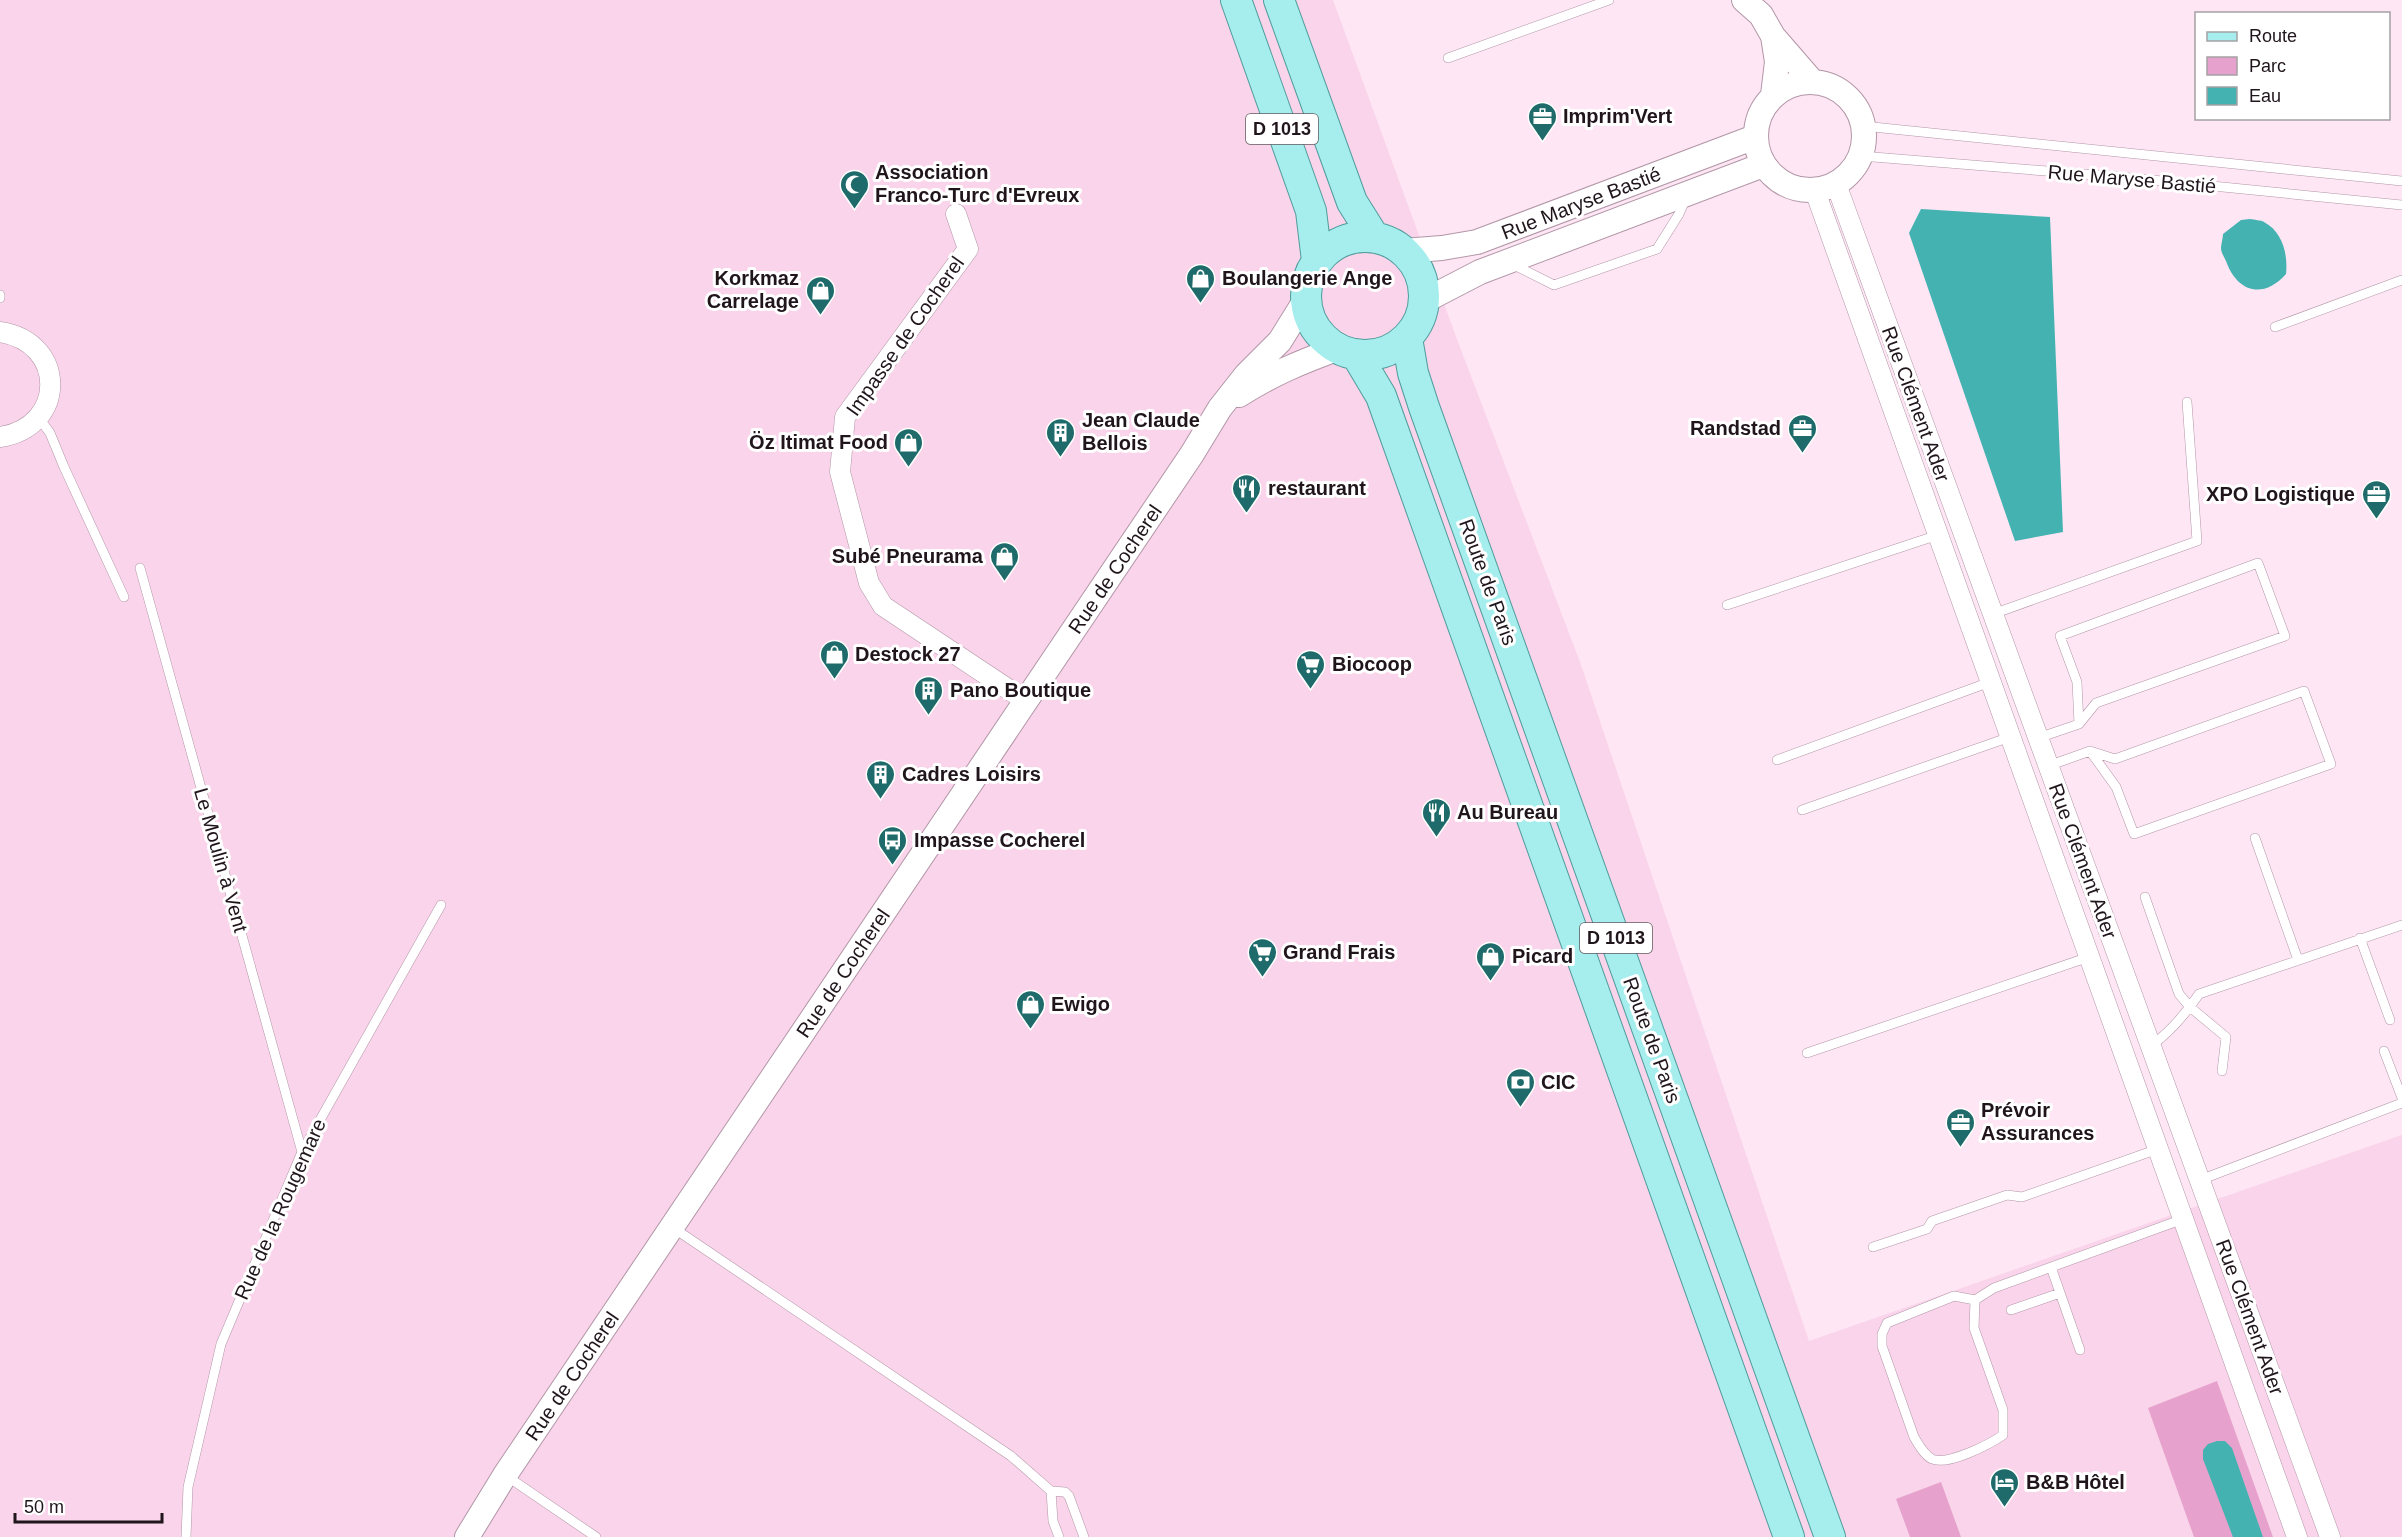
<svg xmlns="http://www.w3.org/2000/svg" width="2402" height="1537" viewBox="0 0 2402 1537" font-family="Arial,sans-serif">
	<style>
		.built { fill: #f9d4ea }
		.green { fill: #e6a2cc }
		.water { fill: #44b2b1 }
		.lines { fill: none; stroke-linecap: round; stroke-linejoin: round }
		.service-casing { stroke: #b296a7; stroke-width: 10 }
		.minor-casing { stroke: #b296a7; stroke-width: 21 }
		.tertiary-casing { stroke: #b296a7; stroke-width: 26 }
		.primary-casing { stroke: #509b9c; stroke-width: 32 }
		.service { stroke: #fff; stroke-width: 9 }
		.minor { stroke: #fff; stroke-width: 20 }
		.tertiary { stroke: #fff; stroke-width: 24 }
		.primary { stroke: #a6eeee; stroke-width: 30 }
		.labels { text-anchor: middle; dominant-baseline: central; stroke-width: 6; stroke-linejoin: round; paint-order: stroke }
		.shield { fill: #fff; stroke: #625b5f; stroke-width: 1.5 }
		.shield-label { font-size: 18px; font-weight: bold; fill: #1f151b }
		.poi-label { font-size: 20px; font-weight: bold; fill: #1f151b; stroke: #fff; text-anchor: start }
		.street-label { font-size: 20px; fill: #1f151b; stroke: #fff }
	</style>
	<rect width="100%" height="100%" fill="#fee6f4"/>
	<path class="built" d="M0 0H1333L1458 342 1580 662 1809 1341 2402 1135V1537H0Z"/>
	<path class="green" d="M2217 1381 2273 1537H2194L2148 1408Z
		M1941 1482 1961 1537H1910L1896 1499Z"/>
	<path class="water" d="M1921 209 2050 217 2063 532 2015 541 1909 233Z
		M2250 219C2254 220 2261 220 2264 222 2283 232 2288 255 2286 274 2263 300 2237 292 2226 261 2224 257 2221 252 2221 248 2221 244 2223 238 2223 234L2241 220Z
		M2217 1441H2225L2232 1448 2263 1537H2233L2203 1459V1450L2208 1444Z"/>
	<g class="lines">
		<defs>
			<path id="service" d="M1448 58 1609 0
				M1863 126 2402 181
				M1861 156 2132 178 2402 205
				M1512 264 1554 285 1657 249 1679 214 1686 198
				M0 295V298
				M2275 327 2402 280
				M39 418 50 433 64 467 124 597
				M140 568 302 1152
				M1727 605 1938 535
				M1993 614 2197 541 2187 402
				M2038 738 2079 724 2077 682 2060 636 2258 563 2285 636 2096 703 2079 724
				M1777 760 1990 682
				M2048 766 2090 751 2115 759 2304 691 2331 764 2134 834 2116 787 2090 751
				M1802 810 2010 737
				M2255 838 2298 960
				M2145 897 2179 994 2190 1007 2226 1037 2222 1071
				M2360 938 2390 1020
				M2151 1046C2171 1031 2185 1015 2199 994L2402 925
				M2384 1051 2402 1098
				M1807 1053 2089 957
				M2200 1180 2402 1103
				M672 1227 1011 1456 1051 1491 1065 1492 1069 1496 1084 1537
				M1873 1247 1927 1229 1932 1221 2007 1195 2022 1197 2158 1149
				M2051 1267 2080 1350
				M1975 1300 1954 1296 1887 1323 1882 1334V1346L1914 1437C1919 1445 1924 1455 1932 1459 1948 1466 1990 1444 2003 1435V1410L1974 1328 1975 1300 1994 1288 2183 1219
				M2011 1310 2060 1293
				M505 1475 596 1537
				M1051 1491 1053 1521 1059 1537
				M186 1537 188 1487 221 1344 302 1152 441 905"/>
			<path id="minor" d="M1836 184 2330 1537
				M1815 191 2297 1537
				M956 214 968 249 845 417 840 472 869 583 883 606 1026 701
				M0 332C67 342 67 427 0 437"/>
			<path id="tertiary" d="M1744 0 1761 15 1773 36 1812 81
				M1773 36 1777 62 1773 95
				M1756 136a54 54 0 1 1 108 0a54 54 0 1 1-108 0Z
				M1403 251 1442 248 1477 242 1755 137
				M1424 301 1480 272 1763 165
				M1239 395C1274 373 1301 362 1339 348
				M467 1537 505 1475 1192 454 1220 408 1246 375 1280 341 1306 299"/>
			<path id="primary" d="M1236 0 1311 211 1317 261
				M1279 0 1352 202 1374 237
				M1306 296a59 59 0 1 1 118 0a59 59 0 1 1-118 0Z
				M1407 338 1413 373 1424 407 1830 1537
				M1356 354 1381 396 1789 1537"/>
		</defs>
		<use href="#service" class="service-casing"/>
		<use href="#minor" class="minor-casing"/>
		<use href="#tertiary" class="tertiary-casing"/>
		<use href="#primary" class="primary-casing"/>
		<use href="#service" class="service"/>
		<use href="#minor" class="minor"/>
		<use href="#tertiary" class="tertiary"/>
		<use href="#primary" class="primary"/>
	</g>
	<defs>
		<symbol id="office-pin" viewBox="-11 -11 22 30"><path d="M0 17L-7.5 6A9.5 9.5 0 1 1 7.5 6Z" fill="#1f6b6b" stroke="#fff"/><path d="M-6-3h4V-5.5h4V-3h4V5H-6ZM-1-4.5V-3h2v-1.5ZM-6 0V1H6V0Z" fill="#fff"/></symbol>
		<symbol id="mosque-pin" viewBox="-11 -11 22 30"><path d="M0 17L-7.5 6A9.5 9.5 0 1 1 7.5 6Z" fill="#1f6b6b" stroke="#fff"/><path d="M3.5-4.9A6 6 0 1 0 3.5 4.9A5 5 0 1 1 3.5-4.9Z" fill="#fff"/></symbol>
		<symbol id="shop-pin" viewBox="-11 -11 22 30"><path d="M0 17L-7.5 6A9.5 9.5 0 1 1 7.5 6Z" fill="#1f6b6b" stroke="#fff"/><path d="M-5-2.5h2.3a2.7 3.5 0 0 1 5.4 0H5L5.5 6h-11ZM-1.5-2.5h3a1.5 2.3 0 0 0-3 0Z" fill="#fff"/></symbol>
		<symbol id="building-pin" viewBox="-11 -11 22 30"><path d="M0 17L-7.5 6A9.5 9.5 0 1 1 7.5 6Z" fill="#1f6b6b" stroke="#fff"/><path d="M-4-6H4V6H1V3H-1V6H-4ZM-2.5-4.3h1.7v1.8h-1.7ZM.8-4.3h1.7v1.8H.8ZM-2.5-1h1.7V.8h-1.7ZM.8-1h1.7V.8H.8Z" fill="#fff"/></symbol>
		<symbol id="restaurant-pin" viewBox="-11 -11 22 30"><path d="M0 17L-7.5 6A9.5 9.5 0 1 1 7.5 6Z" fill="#1f6b6b" stroke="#fff"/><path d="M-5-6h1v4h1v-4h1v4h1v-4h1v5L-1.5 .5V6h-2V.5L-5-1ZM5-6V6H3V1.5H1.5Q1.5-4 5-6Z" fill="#fff"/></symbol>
		<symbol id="supermarket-pin" viewBox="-11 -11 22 30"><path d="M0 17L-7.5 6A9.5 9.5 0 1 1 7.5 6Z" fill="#1f6b6b" stroke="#fff"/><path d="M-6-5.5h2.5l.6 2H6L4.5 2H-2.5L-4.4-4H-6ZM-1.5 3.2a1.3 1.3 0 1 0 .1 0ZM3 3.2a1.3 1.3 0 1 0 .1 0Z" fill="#fff"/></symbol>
		<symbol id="bus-pin" viewBox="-11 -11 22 30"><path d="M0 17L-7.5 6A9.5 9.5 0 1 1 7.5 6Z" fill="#1f6b6b" stroke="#fff"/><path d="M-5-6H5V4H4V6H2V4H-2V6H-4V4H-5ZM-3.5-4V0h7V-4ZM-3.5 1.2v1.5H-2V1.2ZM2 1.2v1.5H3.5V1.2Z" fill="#fff"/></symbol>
		<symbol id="bank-pin" viewBox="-11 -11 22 30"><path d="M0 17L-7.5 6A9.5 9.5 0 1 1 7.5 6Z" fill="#1f6b6b" stroke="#fff"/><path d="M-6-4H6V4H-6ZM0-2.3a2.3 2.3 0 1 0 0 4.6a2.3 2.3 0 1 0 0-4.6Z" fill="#fff"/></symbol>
		<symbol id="hotel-pin" viewBox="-11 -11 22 30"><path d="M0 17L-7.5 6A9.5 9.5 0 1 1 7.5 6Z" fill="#1f6b6b" stroke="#fff"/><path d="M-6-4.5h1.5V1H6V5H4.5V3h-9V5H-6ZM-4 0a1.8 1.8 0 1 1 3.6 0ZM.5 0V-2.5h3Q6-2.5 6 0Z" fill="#fff"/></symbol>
	</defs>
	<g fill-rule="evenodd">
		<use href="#office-pin" x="1526" y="100" width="33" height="45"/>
		<use href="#mosque-pin" x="838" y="168" width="33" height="45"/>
		<use href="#shop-pin" x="1184" y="262" width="33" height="45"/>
		<use href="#shop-pin" x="804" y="274" width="33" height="45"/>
		<use href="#office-pin" x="1786" y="412" width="33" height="45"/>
		<use href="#building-pin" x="1044" y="416" width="33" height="45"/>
		<use href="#shop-pin" x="892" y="426" width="33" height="45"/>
		<use href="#restaurant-pin" x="1230" y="472" width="33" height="45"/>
		<use href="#office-pin" x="2360" y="478" width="33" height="45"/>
		<use href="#shop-pin" x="988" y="540" width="33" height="45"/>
		<use href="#shop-pin" x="818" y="638" width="33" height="45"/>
		<use href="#supermarket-pin" x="1294" y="648" width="33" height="45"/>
		<use href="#building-pin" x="912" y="674" width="33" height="45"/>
		<use href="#building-pin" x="864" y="758" width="33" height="45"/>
		<use href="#restaurant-pin" x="1420" y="796" width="33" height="45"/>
		<use href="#bus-pin" x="876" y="824" width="33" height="45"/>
		<use href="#supermarket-pin" x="1246" y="936" width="33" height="45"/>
		<use href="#shop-pin" x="1474" y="940" width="33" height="45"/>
		<use href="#shop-pin" x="1014" y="988" width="33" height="45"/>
		<use href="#bank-pin" x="1504" y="1066" width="33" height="45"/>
		<use href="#office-pin" x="1944" y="1106" width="33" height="45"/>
		<use href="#hotel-pin" x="1988" y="1466" width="33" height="45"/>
	</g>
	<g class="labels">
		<g class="shield">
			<rect x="1246" y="114" width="72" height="30" rx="4.5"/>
			<rect x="1580" y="923" width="72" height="30" rx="4.5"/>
		</g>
		<g class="shield-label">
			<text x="1282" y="129">D 1013</text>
			<text x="1616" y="938">D 1013</text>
		</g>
		<g class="poi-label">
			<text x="1563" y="116">Imprim'Vert</text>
			<text x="875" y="172">Association<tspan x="875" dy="23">Franco-Turc d'Evreux</tspan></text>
			<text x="799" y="278" text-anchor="end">Korkmaz<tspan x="799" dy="23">Carrelage</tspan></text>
			<text x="1222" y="278">Boulangerie Ange</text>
			<text x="1082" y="420">Jean Claude<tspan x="1082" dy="23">Bellois</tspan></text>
			<text x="1781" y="428" text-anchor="end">Randstad</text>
			<text x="888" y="442" text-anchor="end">Öz Itimat Food</text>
			<text x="1268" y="488">restaurant</text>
			<text x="2355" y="494" text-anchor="end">XPO Logistique</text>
			<text x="983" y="556" text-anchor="end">Subé Pneurama</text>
			<text x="855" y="654">Destock 27</text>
			<text x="1332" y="664">Biocoop</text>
			<text x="950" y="690">Pano Boutique</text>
			<text x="902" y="774">Cadres Loisirs</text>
			<text x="1457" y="812">Au Bureau</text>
			<text x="914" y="840">Impasse Cocherel</text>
			<text x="1283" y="952">Grand Frais</text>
			<text x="1512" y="956">Picard</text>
			<text x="1051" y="1004">Ewigo</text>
			<text x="1541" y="1082">CIC</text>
			<text x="1981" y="1110">Prévoir<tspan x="1981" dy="23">Assurances</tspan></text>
			<text x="2026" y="1482">B&amp;B Hôtel</text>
		</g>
		<g class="street-label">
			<text transform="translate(2132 179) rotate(5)">Rue Maryse Bastié</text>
			<text transform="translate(1581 203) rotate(-21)">Rue Maryse Bastié</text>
			<text transform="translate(905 336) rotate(-55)">Impasse de Cocherel</text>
			<text transform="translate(1916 404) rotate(70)">Rue Clément Ader</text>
			<text transform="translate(1115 569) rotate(-56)">Rue de Cocherel</text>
			<text transform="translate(1488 582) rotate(70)">Route de Paris</text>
			<text transform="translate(221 860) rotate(74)">Le Moulin à Vent</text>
			<text transform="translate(2083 861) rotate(70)">Rue Clément Ader</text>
			<text transform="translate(843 973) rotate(-56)">Rue de Cocherel</text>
			<text transform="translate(1652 1040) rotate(70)">Route de Paris</text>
			<text transform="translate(280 1209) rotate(-66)">Rue de la Rougemare</text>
			<text transform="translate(2250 1317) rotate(70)">Rue Clément Ader</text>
			<text transform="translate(572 1376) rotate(-56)">Rue de Cocherel</text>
		</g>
	</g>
	<rect x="2195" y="12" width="195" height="108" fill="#ffffff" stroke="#a5a1a4" stroke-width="1.5"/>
	<rect x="2207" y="32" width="30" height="9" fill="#a6eeee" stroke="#a5a1a4" stroke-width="1.5"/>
	<text x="2249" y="42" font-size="18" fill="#1f151b">Route</text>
	<rect x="2207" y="57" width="30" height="18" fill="#e6a2cc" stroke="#a5a1a4" stroke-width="1.5"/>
	<text x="2249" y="72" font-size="18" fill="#1f151b">Parc</text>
	<rect x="2207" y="87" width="30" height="18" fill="#44b2b1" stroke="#a5a1a4" stroke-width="1.5"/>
	<text x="2249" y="102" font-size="18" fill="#1f151b">Eau</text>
	<path d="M15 1513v9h147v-9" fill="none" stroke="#1f151b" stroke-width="3"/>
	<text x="24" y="1513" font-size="18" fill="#1f151b" stroke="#ffffff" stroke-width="4.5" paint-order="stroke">50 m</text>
</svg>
